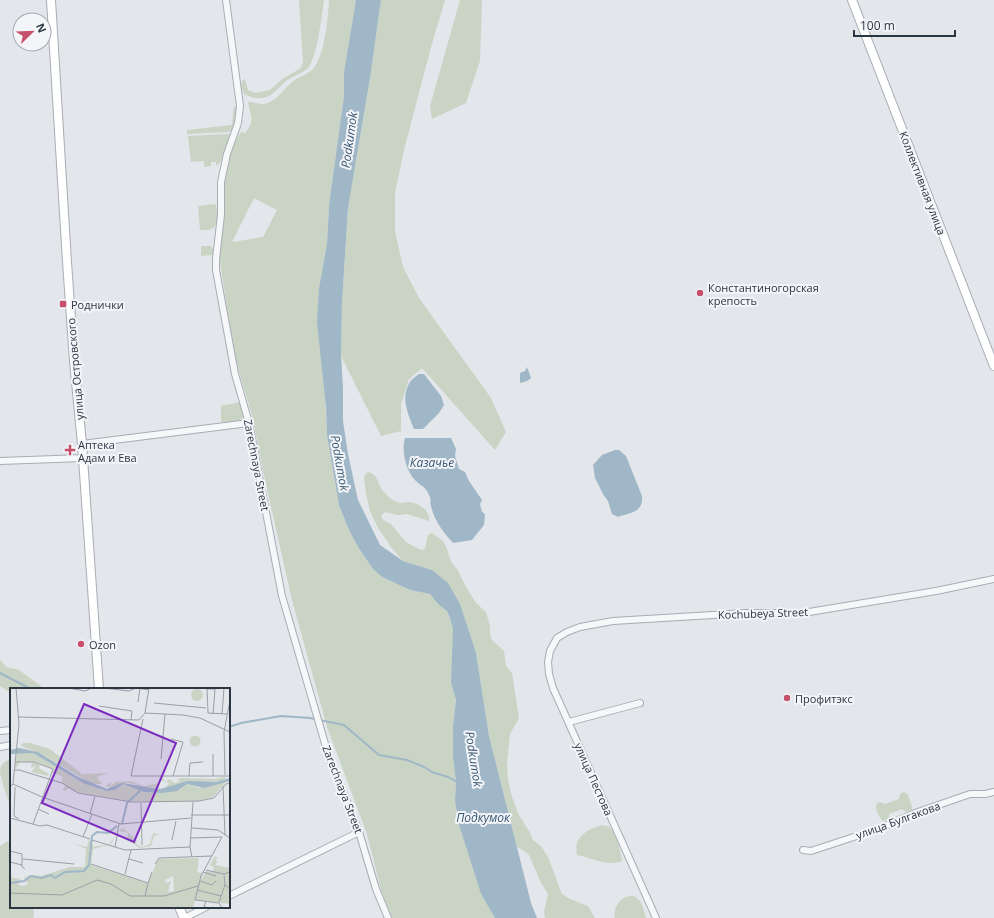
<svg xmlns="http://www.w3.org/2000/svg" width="994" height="918" viewBox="0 0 994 918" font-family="'Open Sans',sans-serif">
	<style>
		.green { fill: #cad4c5; fill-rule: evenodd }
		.water { fill: #a0b7c8 }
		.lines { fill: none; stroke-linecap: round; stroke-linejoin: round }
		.stream { stroke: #a0b7c8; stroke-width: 2 }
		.street-casing { stroke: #a8adb4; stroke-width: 8 }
		.secondary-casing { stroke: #a8adb4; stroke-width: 10 }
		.street { stroke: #f5f7f9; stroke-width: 6 }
		.secondary { stroke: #fff; stroke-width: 8 }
		.poi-dot { fill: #c7506c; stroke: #f3f5f8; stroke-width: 1.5 }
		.labels { text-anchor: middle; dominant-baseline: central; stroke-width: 4; stroke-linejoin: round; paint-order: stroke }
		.street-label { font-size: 11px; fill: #2c3542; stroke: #f3f5f8 }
		.poi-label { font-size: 11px; fill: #2c3542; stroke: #f3f5f8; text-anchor: start }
		.water-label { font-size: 12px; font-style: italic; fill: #385773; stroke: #f3f5f8 }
		.inset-river { fill: none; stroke: #a0b7c8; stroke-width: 2 }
		.inset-road { fill: none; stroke: #9a9fa7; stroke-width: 1 }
		.view { fill: #7b2cbf; fill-opacity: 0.15; stroke: #7b2cbf; stroke-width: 2 }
		.inset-edge { fill: none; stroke: #2c3542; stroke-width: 2 }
	</style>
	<rect width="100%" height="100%" fill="#e3e6ea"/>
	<path class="green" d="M299 0H324C322 15 317 58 308 68 302 74 291 76 284 83 270 97 264 103 244 94L241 86 242 81 245 79 248 90 255 93 270 90 282 79 301 68 303 62Z
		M329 0H356L344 72V96L329 205 327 244 319 288 327 435 339 505 349 530 358 547 373 569 382 577 410 590 430 594 438 604 447 611 450 618 454 629 451 683 456 700 453 726V757L456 782 455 801 459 825 481 894 495 918H392L381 890 367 834 327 727 292 600 265 480 252 415 239 372 232 341 219 254C219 242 224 230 224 218 225 209 223 199 223 190 224 169 228 149 241 132L245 133C256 121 250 115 248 102 253 102 258 104 263 104 276 103 283 89 292 82 298 77 307 75 313 69 325 55 328 18 329 0ZM254 198 277 210 263 237 232 242Z
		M381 0H445L431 47 404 150 395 192V231L403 267 419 298 491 398 506 432 495 450 422 368 409 379 401 404V431L381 436 341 356 342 302 348 208 370 78Z
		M460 0H482L480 61 466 103 432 119 430 106Z
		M234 106 237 110 233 130 228 132 187 134V130L232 125Z
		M229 134 231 135C227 146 226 159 216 166V162H211V166L204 167V161L191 162 188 136Z
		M214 204 216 205C217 211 219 224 213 228 210 231 204 230 200 230L198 206Z
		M201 246H211L213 249V255L201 256Z
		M240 402 245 416C239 422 231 422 224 423L221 421V406Z
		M368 472C377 474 377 481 381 488 384 493 391 500 397 502 401 504 405 502 409 502 419 503 431 511 429 521L407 514 398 515 385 512 381 516 383 520 391 524 406 542 421 550 425 549 428 535 432 533 443 541 447 549 451 562 457 569 466 587 476 603 486 612 490 626V635L492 640 504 651 506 666 512 673 519 718 510 734 507 764 508 780 512 797 519 815 529 831 533 840 541 846 548 857 562 894 570 899 588 906 595 918H545L544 911 548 894 541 883 529 855 526 852 517 847 489 736 476 653 432 570 403 561 391 547 378 528 370 511 366 494 364 476Z
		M0 660 6 667 19 670 41 686 42 689H11V693L0 686Z
		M11 759V808C8 799 0 778 0 770 1 764 5 761 11 759Z
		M904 792 908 795 912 807V810L906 812 902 809 889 814V818L883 821C879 816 874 809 877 803L880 802 885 804 899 799 900 794Z
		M602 825 610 827C617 838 620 848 622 861 606 867 593 858 577 855 573 836 587 830 602 825Z
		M10 841 11 907H33L34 916 33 918H0V846L6 842Z
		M634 896 641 902 646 918H615C613 912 617 901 624 898 627 896 631 896 634 896Z"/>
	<path class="water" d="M356 0H381L370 78 348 208 342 302 341 355 343 388V421L348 454 358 500 380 545 403 561 432 570 448 583 460 604 476 653 489 736 531 903 537 918H495L481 894 459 825 455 801 456 782 453 757V726L456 700 451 683 453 629 450 618 447 611 438 604 430 594 410 590 395 583 382 577 373 569 358 547 349 530 339 505 327 435 326 408 317 322 319 288 327 244 329 205 344 96V72Z
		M527 367 531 378 527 381 520 383V373L525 371Z
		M419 374H424L441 396 444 405 439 413 423 429H414C408 414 400 397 410 382 412 379 416 376 419 374Z
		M405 438H451L456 449 455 456 459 469 465 472 469 481 482 500 480 504 482 512 485 514 484 525 472 540 453 543C443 532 434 520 431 506 430 503 431 500 430 497 426 488 425 488 418 483 406 473 401 452 405 438Z
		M615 450H619L626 456 642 496C643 513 631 512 618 517L612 514 608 501 603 494 595 478 593 465 602 455Z"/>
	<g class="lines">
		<path class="stream" d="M0 673 31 689
			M229 727 241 723 281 716 310 718 344 725 379 755 407 760 424 767 432 772 448 777 457 782"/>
		<defs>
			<path id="street" d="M226 0 240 106 238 123 227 154 221 182V215L216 259V270L235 374 249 423 282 596 328 754 359 832 376 889 388 918
				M82 444 249 423
				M0 461 83 458
				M569 722 640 703
				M0 731 11 730
				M0 747 11 745
				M803 850 811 851 878 829 918 812 970 794H985L994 792
				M229 896 359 832
				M185 918 206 907
				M656 918 553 688 549 674 548 662 550 651 557 638 567 632 580 627 613 621 746 613H803L936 591 994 579"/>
			<path id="secondary" d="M51 0 67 262 74 361 82 444 99 689
				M852 0 994 366
				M179 907 184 918"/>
		</defs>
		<use href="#street" class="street-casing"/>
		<use href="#secondary" class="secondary-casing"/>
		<use href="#street" class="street"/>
		<use href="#secondary" class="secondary"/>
	</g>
	<g class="poi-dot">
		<circle cx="700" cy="293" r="4"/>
		<rect x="59" y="300" width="8" height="8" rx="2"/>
		<path d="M68 444h4v4h4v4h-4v4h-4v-4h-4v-4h4z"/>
		<circle cx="81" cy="644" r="4"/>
		<circle cx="787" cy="698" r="4"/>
	</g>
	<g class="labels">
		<g class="street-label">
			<text transform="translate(923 183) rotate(69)">Коллективная улица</text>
			<text transform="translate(75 369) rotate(-95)">улица Островского</text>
			<text transform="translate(257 465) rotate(79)">Zarechnaya Street</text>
			<text transform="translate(763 613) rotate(-2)">Kochubeya Street</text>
			<text transform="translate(594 779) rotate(66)">улица Пестова</text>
			<text transform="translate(343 789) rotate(69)">Zarechnaya Street</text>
			<text transform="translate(898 820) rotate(-20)">улица Булгакова</text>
		</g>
		<g class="poi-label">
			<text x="708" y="287">Константиногорская<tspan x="708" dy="13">крепость</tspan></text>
			<text x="71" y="304">Роднички</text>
			<text x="78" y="444">Аптека<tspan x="78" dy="13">Адам и Ева</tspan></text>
			<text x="89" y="644">Ozon</text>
			<text x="795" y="698">Профитэкс</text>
		</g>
		<g class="water-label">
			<text transform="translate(349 140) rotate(-82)">Podkumok</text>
			<text x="432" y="462">Казачье</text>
			<text transform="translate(340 463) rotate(80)">Podkumok</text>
			<text transform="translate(474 759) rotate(81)">Podkumok</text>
			<text x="483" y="817">Подкумок</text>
		</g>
	</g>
	<g transform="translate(10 688)">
		<rect width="220" height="220" fill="#e3e6ea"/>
		<path d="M181 7a6 6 0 1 1 12 0a6 6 0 1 1-12 0ZM179.5 53a5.5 5.5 0 1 1 11 0a5.5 5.5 0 1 1-11 0ZM13 55H20L40 61 72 86 98 85 87 89 92 96H82L28 64 15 60 11 57ZM7 64 23 65 75 96 97 103 105 102 113 96 134 104 152 105 170 101 177 96 190 100 216 94 203 109 188 113H119L67 104 58 100 56 103 53 102 56 96 52 95V88L41 85 44 81 26 74H10L5 81ZM22 74 30 77 29 80 39 86 38 88 21 84 26 78 21 80ZM215 89 216 91 210 94 190 92 204 94 194 97 187 93 156 99 159 95 148 91 152 90 156 94 159 91 165 95 170 93 167 91 173 90 206 91ZM121 93 134 98 150 95 148 98 151 100 139 99 118 95 101 100 95 98 102 94 100 99 105 94ZM113 140 127 153 126 156 132 159 140 156 143 145 149 146 144 148 141 158 130 160 117 152 118 145 109 143ZM106 147 101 156 83 161 81 177 138 195 148 171 189 170 187 184 192 185 190 193 196 183 213 185 216 198 220 202V216L185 212 183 220H0V189L10 191 8 197 14 198 18 196 14 190 20 187 31 188 60 179H75L76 161 65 156 77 159 79 152 82 153 83 159 99 156ZM163 188 164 203 158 204 161 193 156 195 155 192ZM205 168 208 170 205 172 207 174 205 177 220 180V201L216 198 215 185 203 184 204 179 200 177Z" fill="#cad4c5" fill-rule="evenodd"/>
		<path d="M9 60 28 64 68 89 97 101 112 95 150 101 178 93 207 94 220 90V93L194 100 177 96 167 103 152 105 134 104 113 96 105 102 97 103 75 96 23 65 0 66V62Z" fill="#a0b7c8"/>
		<path class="inset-river" d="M112 136 117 115 131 102M0 195 14 193 21 188 31 190 41 187 45 190 55 184 74 183 79 177 82 148 87 144 98 145 107 138"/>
		<path class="inset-road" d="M58 0 75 3 82 0M93 0 119 3 126 0M126 0 139 2M197 0 198 25 217 26M197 1H205L203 26M128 14 130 0M144 15 196 20M89 18 122 23 121 32M135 25 139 0M212 26 214 0M8 29 129 32 135 25 173 27 190 30 220 44M133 31 121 88H220M161 51 173 54 163 88M203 66V88M151 71 155 26M5 74H24L43 81 23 136M4 82H9L52 95 68 105 122 114 189 113 204 110 216 96 220 95M215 87 214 44 220 12M179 88 180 75 193 74M3 96 32 109 111 136 181 130M213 98 215 147M0 99 3 96 9 36 6 0M5 99 4 128 9 131M131 115 132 157M28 121 39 126M80 126 85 108M181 127H220M0 130 30 138 37 137 80 151M182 140 208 142 220 150M73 149 82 126M181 150 212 149M82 152 115 162 180 159M162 152 166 133M105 159 109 136M0 163 12 166V179L15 181M182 169 180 159 183 114M13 171 64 176M119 171 133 175M0 174 12 177M81 176 138 195 142 184M145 176 149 170 202 168M196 182 214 186 220 184M193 184 206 188M115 186 121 162M214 186 215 197 220 201M190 193 202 197 206 193M187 202 211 208M0 205 52 207 87 192 101 196 120 208H154L188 198M135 208 138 195M196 213 194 219 201 220M209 214 215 197M212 220 209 215 185 212 191 188 212 149"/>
		<path class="view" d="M74 16 166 55 124 154 32 115Z"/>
		<rect width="220" height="220" class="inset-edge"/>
	</g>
	<g transform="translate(32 32) rotate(67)"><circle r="19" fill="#f3f5f8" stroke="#a3a8af"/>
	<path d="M0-3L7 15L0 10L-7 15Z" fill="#c7506c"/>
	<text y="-6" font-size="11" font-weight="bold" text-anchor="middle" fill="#2c3542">N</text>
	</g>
	<path d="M854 30v6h101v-6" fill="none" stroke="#2c3542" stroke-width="2"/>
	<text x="860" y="30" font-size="12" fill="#2c3542" stroke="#f3f5f8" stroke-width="3" paint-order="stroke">100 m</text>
</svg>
